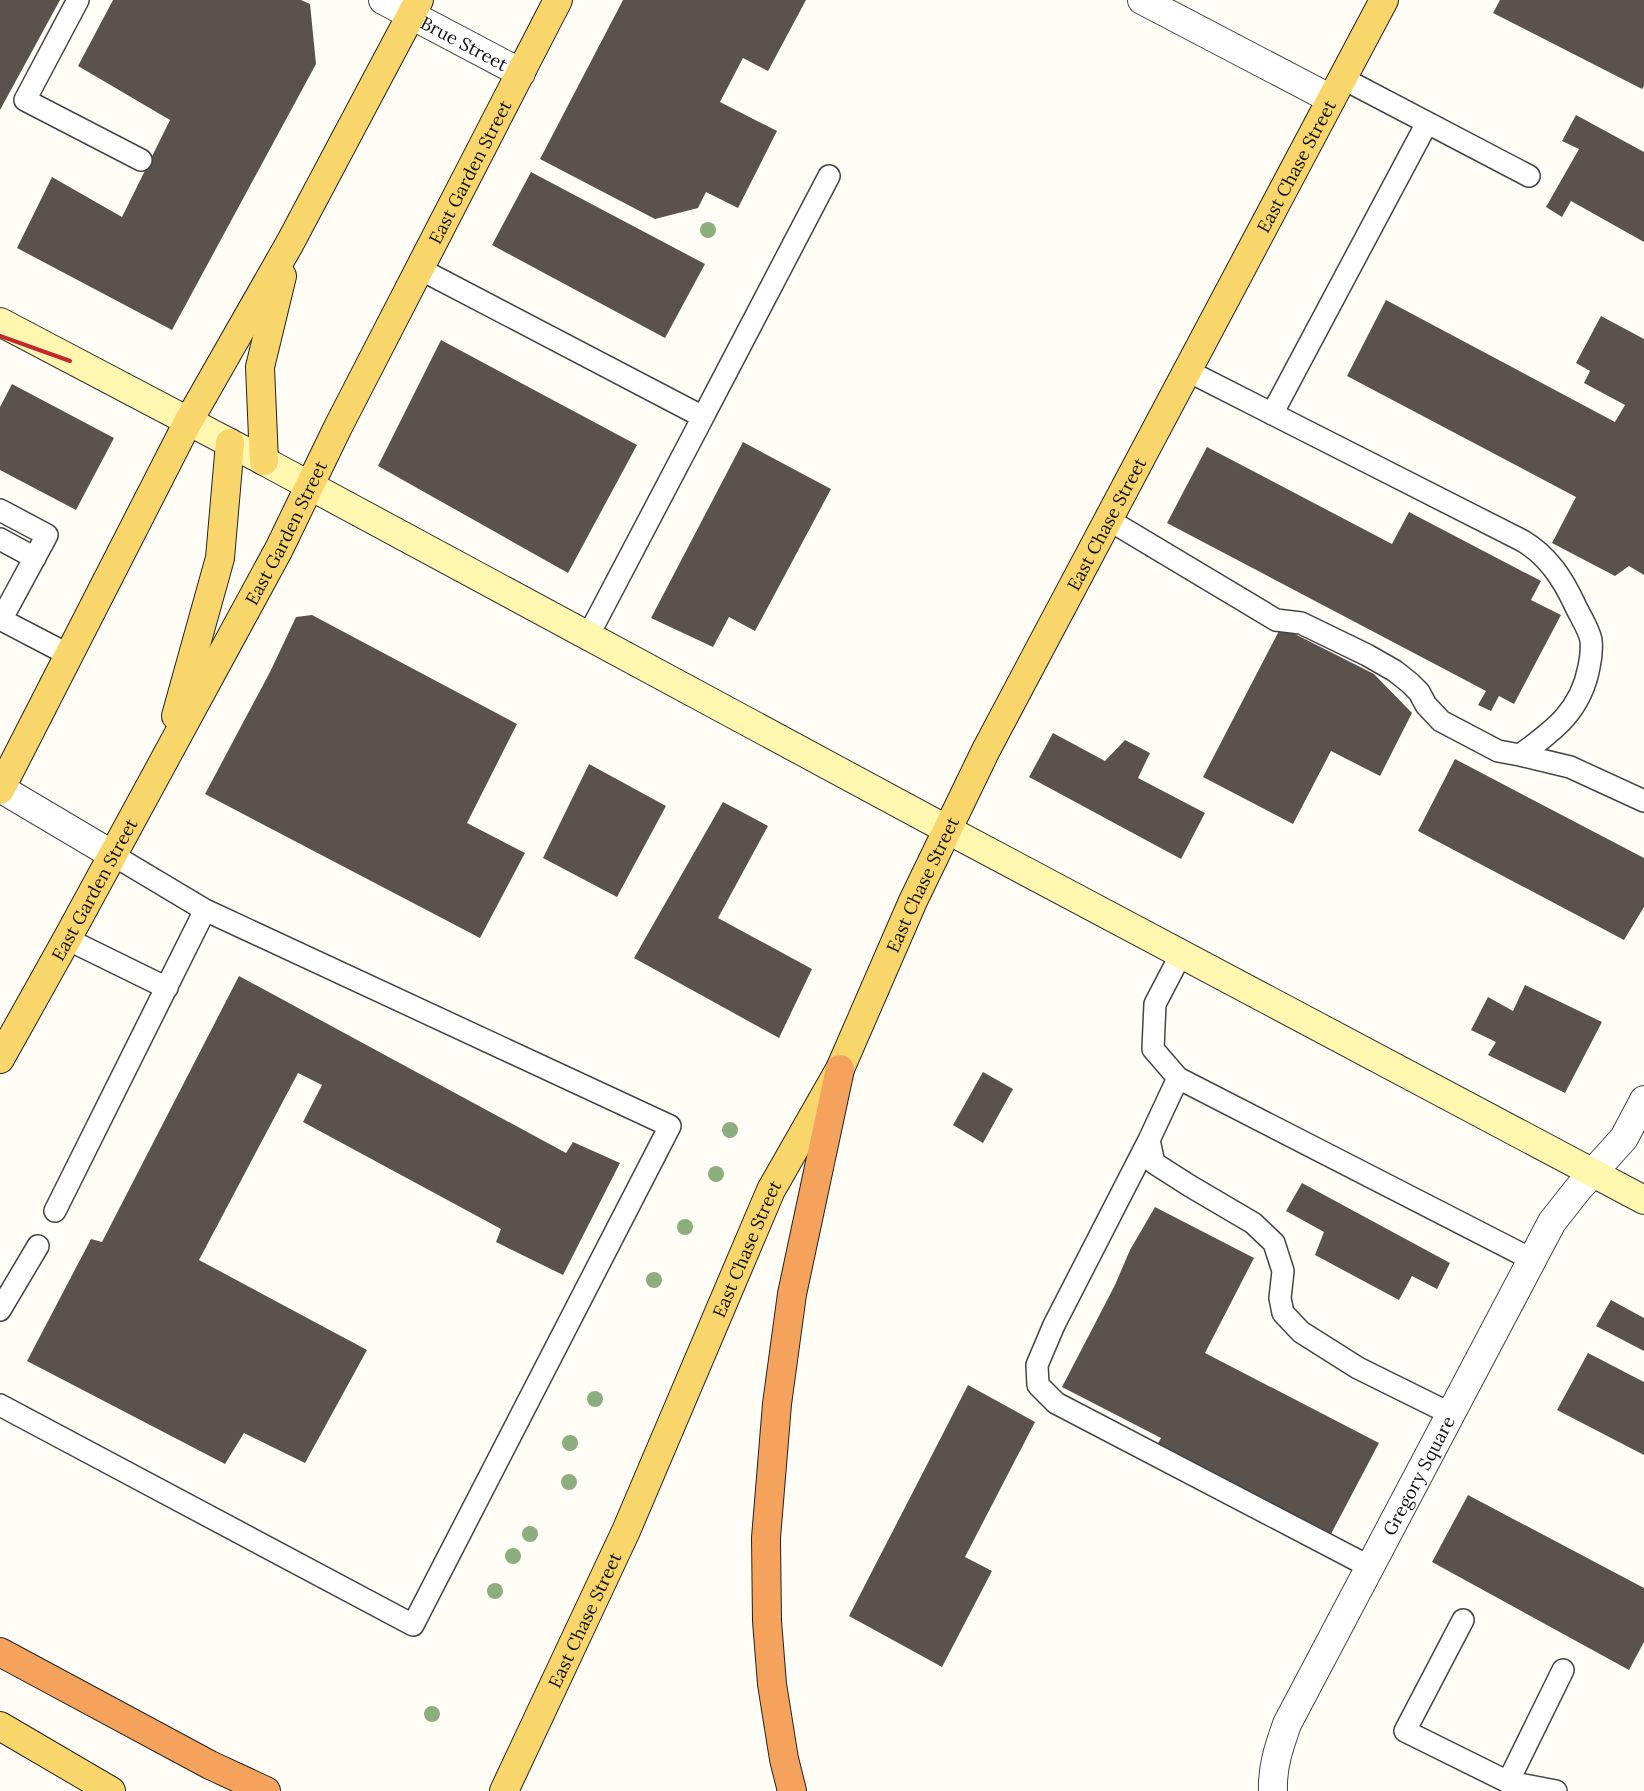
<svg xmlns="http://www.w3.org/2000/svg" width="1644" height="1791" viewBox="0 0 1644 1791" font-family="Lora,serif">
	<style>
		.building { fill: #5a524d }
		.lines { fill: none; stroke-linecap: round; stroke-linejoin: round }
		.lane-casing { stroke: #444; stroke-width: 24 }
		.street-casing { stroke: #444; stroke-width: 30 }
		.secondary-casing { stroke: #333; stroke-width: 30 }
		.primary-casing { stroke: #222; stroke-width: 30 }
		.highway-casing { stroke: #222; stroke-width: 30 }
		.lane { stroke: #fff; stroke-width: 21 }
		.street { stroke: #fff; stroke-width: 28 }
		.secondary { stroke: #fff6b0; stroke-width: 28 }
		.primary { stroke: #f9d66b; stroke-width: 28 }
		.highway { stroke: #f5a25d; stroke-width: 28 }
		.rail { stroke: #c4262e; stroke-width: 4 }
		.tree { fill: #8dad7f }
		.labels { text-anchor: middle; dominant-baseline: central; stroke-width: 5; stroke-linejoin: round; paint-order: stroke }
		.street-label { font-size: 18px; fill: #111; stroke: #fff }
	</style>
	<rect width="100%" height="100%" fill="#fffdf5"/>
	<path class="building" d="M0 0H60L0 110Z
		M113 0H301L310 4 316 64 172 330 17 248 52 177 122 217 170 120 78 66Z
		M623 0H806L768 71 743 58 720 102 777 131 738 208 706 192 698 208 655 219 540 159Z
		M1500 0H1644V86L1642 89 1493 13Z
		M1576 115 1644 152V242L1571 201 1562 217 1546 207 1579 149 1562 141Z
		M531 172 705 264 665 338 492 245Z
		M1386 300 1615 422 1625 405 1584 383 1590 371 1576 363 1601 316 1644 339V575L1629 566 1615 576 1552 543 1576 497 1347 376Z
		M441 340 637 445 568 573 378 466Z
		M12 384 114 438 76 510 0 470V407Z
		M743 442 831 489 755 631 729 617 713 647 651 618Z
		M1207 447 1392 544 1409 512 1541 581 1531 600 1561 615 1514 704 1499 696 1491 711 1478 705 1486 691 1167 523Z
		M312 615 517 724 467 823 525 853 480 938 205 794 270 672 296 617Z
		M1281 627 1374 674 1412 713 1380 776 1331 751 1293 824 1203 777Z
		M1053 733 1105 761 1125 740 1150 753 1138 778 1205 813 1181 859 1029 777Z
		M1455 759 1644 858V907L1624 940 1418 831Z
		M589 764 666 806 617 897 543 858Z
		M723 802 768 826 718 918 812 969 779 1038 634 958Z
		M239 976 566 1153 573 1142 620 1163 563 1275 496 1242 501 1229 303 1122 322 1085 298 1073 199 1260 367 1350 305 1463 244 1433 225 1464 27 1361 91 1239 102 1242Z
		M1525 985 1602 1022 1565 1093 1488 1055 1496 1042 1471 1030 1488 997 1513 1011Z
		M983 1072 1013 1089 983 1143 953 1125Z
		M1302 1183 1450 1263 1437 1289 1412 1276 1399 1300 1315 1255 1324 1232 1286 1211Z
		M1155 1207 1254 1258 1205 1353 1379 1443 1331 1534 1157 1445 1161 1438 1062 1387 1115 1285 1130 1250Z
		M1611 1300 1644 1318V1351L1596 1326Z
		M1588 1353 1644 1382V1455L1557 1410Z
		M968 1385 1035 1422 965 1557 992 1571 942 1667 849 1616Z
		M1468 1495 1644 1588V1642L1629 1670 1432 1562Z"/>
	<g class="lines">
		<defs>
			<path id="lane" d="M78 0 25 100 141 160
				M1342 78 1529 176
				M420 269 703 417 588 636
				M1272 414 1427 123
				M703 417 829 176
				M0 510 47 535 1 620
				M1109 520 1276 620 1301 623 1367 655 1395 671 1410 683 1419 692 1426 705 1441 721 1498 751 1520 755C1555 730 1581 710 1589 667 1591 658 1592 649 1591 640 1589 629 1580 616 1575 605 1563 579 1548 556 1523 541L1188 371
				M0 539 35 558
				M0 619 69 655
				M1520 755 1570 767 1644 801
				M67 939 167 988
				M1181 954 1155 1004 1153 1049 1178 1078 1533 1260
				M1178 1078 1149 1140 1154 1163 1190 1186 1253 1223 1274 1243 1283 1271 1280 1298 1283 1313 1301 1332 1358 1368 1451 1414
				M1149 1140 1054 1325 1037 1365 1038 1385 1056 1403 1370 1567
				M55 1211 205 910
				M0 1310 38 1246
				M0 1405 413 1625 670 1126 205 910 113 855
				M1463 1620 1405 1731 1508 1782 1556 1791
				M1508 1782 1563 1670"/>
			<g id="street">
				<path id="s1" d="M383 0 521 73"/>
				<path d="M1142 0 1331 99"/>
				<path d="M0 788 113 855"/>
				<path id="s2" d="M1273 1791C1272 1767 1279 1747 1287 1724L1552 1222 1578 1189 1624 1138 1644 1100"/>
			</g>
			<path id="secondary" d="M0 322 264 461 948 830 1644 1200"/>
			<g id="primary">
				<path d="M264 461 260 367 282 276"/>
				<path d="M176 716 220 558 230 443"/>
				<path d="M0 790 188 422 290 243 419 0"/>
				<path id="s3" d="M0 1059 67 939 279 549 338 427 558 0"/>
				<path d="M0 1726 111 1791"/>
				<path id="s4" d="M504 1791 626 1531 771 1190 840 1069 913 901 986 750 1384 0"/>
			</g>
			<path id="highway" d="M0 1652 210 1765 266 1791
				M792 1791 784 1759 772 1684 767 1621 766 1538 777 1404 792 1294 840 1069"/>
		</defs>
		<use href="#lane" class="lane-casing"/>
		<use href="#street" class="street-casing"/>
		<use href="#secondary" class="secondary-casing"/>
		<use href="#primary" class="primary-casing"/>
		<use href="#highway" class="highway-casing"/>
		<use href="#lane" class="lane"/>
		<use href="#street" class="street"/>
		<use href="#secondary" class="secondary"/>
		<use href="#primary" class="primary"/>
		<use href="#highway" class="highway"/>
		<path class="rail" d="M0 336 70 361"/>
	</g>
	<g class="tree">
		<circle cx="708" cy="230" r="8"/>
		<circle cx="730" cy="1130" r="8"/>
		<circle cx="716" cy="1174" r="8"/>
		<circle cx="685" cy="1227" r="8"/>
		<circle cx="654" cy="1280" r="8"/>
		<circle cx="595" cy="1399" r="8"/>
		<circle cx="570" cy="1443" r="8"/>
		<circle cx="569" cy="1482" r="8"/>
		<circle cx="530" cy="1534" r="8"/>
		<circle cx="513" cy="1556" r="8"/>
		<circle cx="495" cy="1591" r="8"/>
		<circle cx="432" cy="1714" r="8"/>
	</g>
	<g class="labels">
		<g class="street-label">
			<text stroke="none"><textPath href="#s1" startOffset="92">Brue Street</textPath></text>
			<text stroke="none"><textPath href="#s4" startOffset="1809">East Chase Street</textPath></text>
			<text stroke="none"><textPath href="#s3" startOffset="1004">East Garden Street</textPath></text>
			<text stroke="none"><textPath href="#s4" startOffset="1404">East Chase Street</textPath></text>
			<text stroke="none"><textPath href="#s3" startOffset="599">East Garden Street</textPath></text>
			<text stroke="none"><textPath href="#s4" startOffset="999">East Chase Street</textPath></text>
			<text stroke="none"><textPath href="#s3" startOffset="194">East Garden Street</textPath></text>
			<text stroke="none"><textPath href="#s4" startOffset="594">East Chase Street</textPath></text>
			<text stroke="none"><textPath href="#s2" startOffset="350">Gregory Square</textPath></text>
			<text stroke="none"><textPath href="#s4" startOffset="189">East Chase Street</textPath></text>
		</g>
	</g>
</svg>
